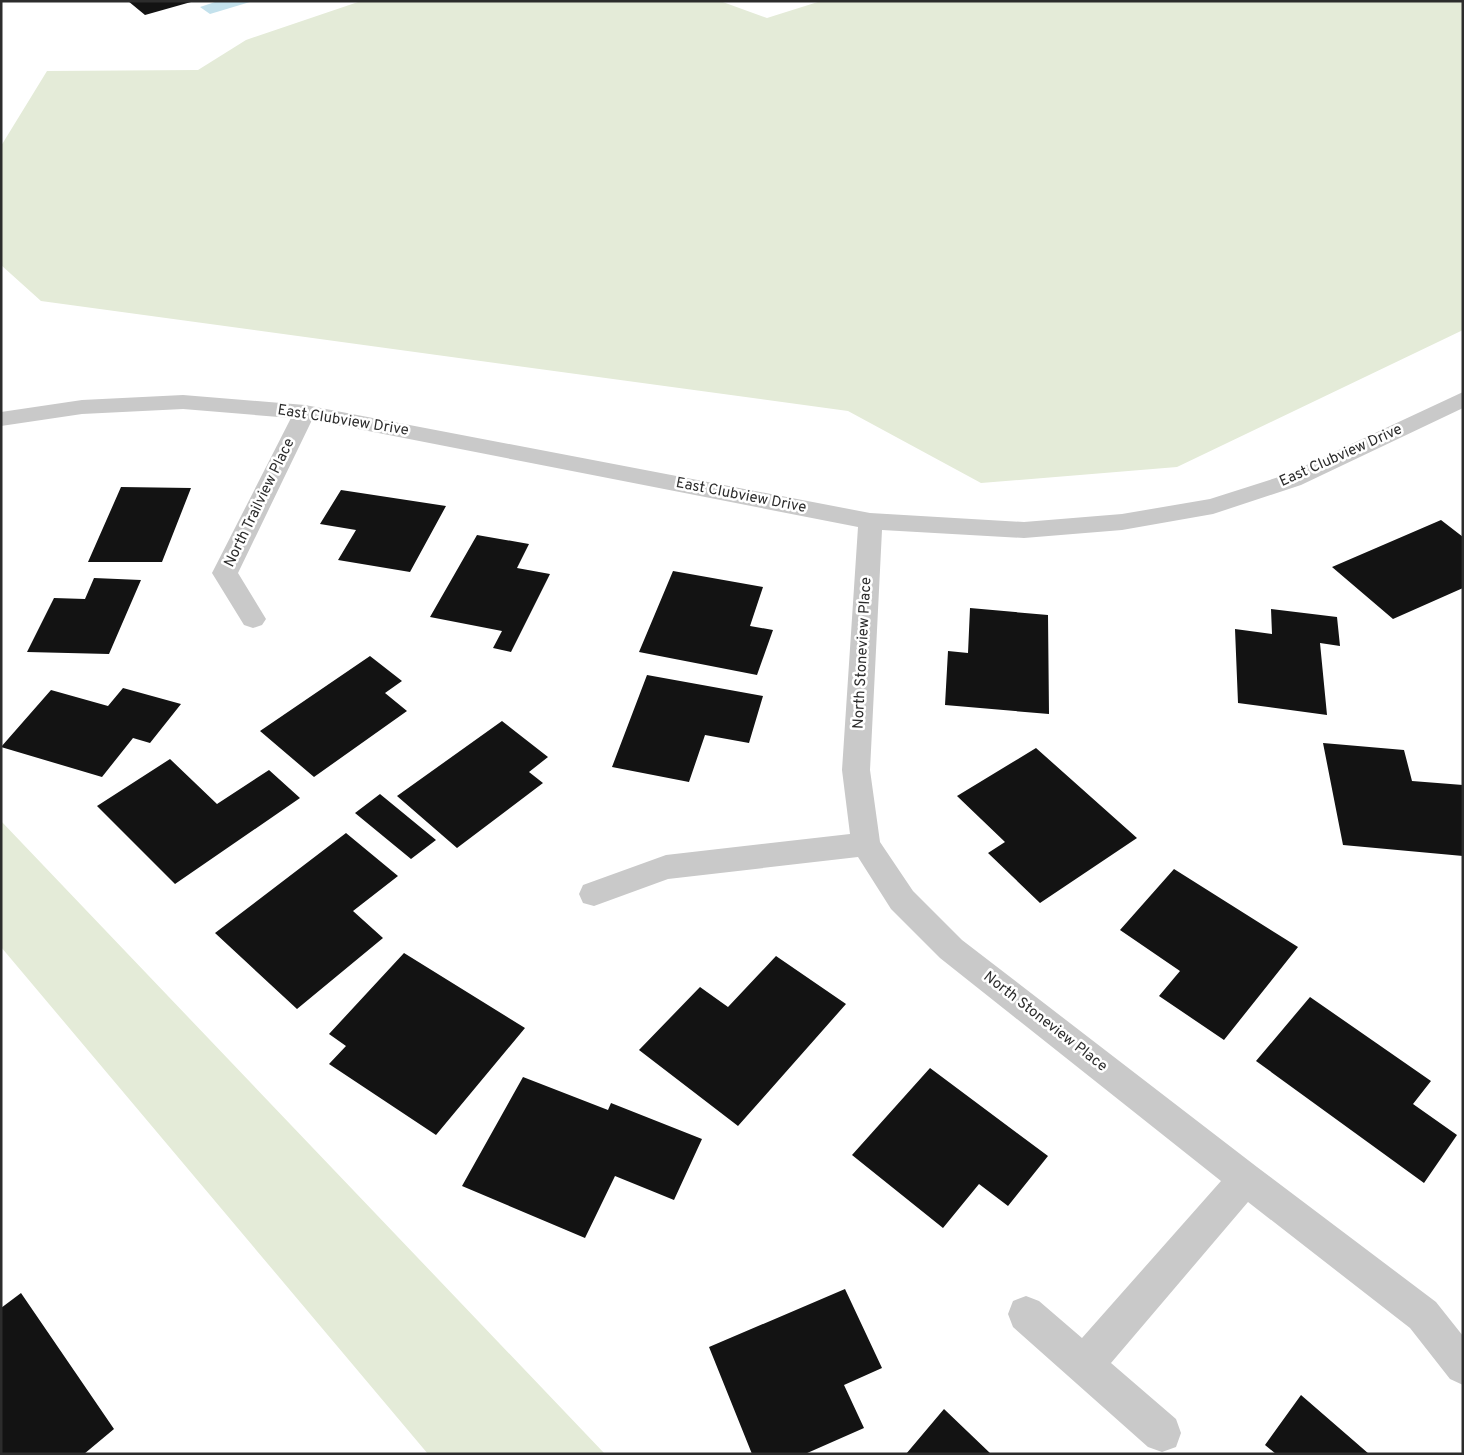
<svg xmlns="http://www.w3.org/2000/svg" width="1464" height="1455" viewBox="0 0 1464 1455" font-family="Overpass,sans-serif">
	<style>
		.green { fill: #e4ebd8 }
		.water { fill: #c3e1ec }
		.building { fill: #131313 }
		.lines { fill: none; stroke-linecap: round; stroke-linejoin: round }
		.street { fill: #c9c9c9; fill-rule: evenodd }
		.labels { text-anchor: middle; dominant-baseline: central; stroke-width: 5; stroke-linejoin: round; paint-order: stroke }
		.street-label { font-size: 15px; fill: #2c2c2c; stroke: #fff }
	</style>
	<rect width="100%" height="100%" fill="#fff"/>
	<path class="green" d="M361 1H720L767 18 821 1H1463V330L1177 467 981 483 848 411 41 301 1 265V146L47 71 198 70 246 40Z
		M1 821 605 1454H428L1 947Z"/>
	<path class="water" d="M218 1H250V2L210 14 200 7Z"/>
	<path class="building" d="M128 1H191V2L145 15Z
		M121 487 191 488 162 562H88Z
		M341 490 446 506 410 572 338 560 356 530 320 524Z
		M1441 520 1463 537V588L1393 619 1332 567Z
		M477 535 529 544 517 568 550 574 511 652 493 648 502 631 430 617Z
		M673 571 763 587 750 626 773 630 757 675 639 652Z
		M94 578 141 580 109 654 27 652 54 598 85 599Z
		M970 608 1048 615 1049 714 945 705 948 651 968 653Z
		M1271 609 1337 617 1340 646 1320 643 1327 715 1238 703 1235 629 1272 634Z
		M370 656 402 681 385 693 407 711 314 777 260 731Z
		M647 675 763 696 749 743 705 735 689 782 612 767Z
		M123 688 181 704 150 743 133 738 102 777 1 747 51 690 108 706Z
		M502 721 548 757 529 772 543 783 457 848 397 796Z
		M1323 743 1404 750 1412 781 1463 785V856L1343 845Z
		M1036 748 1137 838 1040 903 988 853 1005 842 957 796Z
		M170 759 217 804 269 770 300 798 175 884 97 806Z
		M380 794 436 840 411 859 355 813Z
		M346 833 398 876 353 911 383 938 297 1009 215 933Z
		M1174 869 1298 947 1224 1040 1159 996 1180 971 1120 930Z
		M404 953 525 1028 436 1135 329 1064 346 1046 329 1034Z
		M776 956 846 1004 738 1126 639 1050 700 987 728 1007Z
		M1310 997 1431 1081 1413 1104 1457 1135 1424 1183 1256 1061Z
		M930 1068 1048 1156 1008 1206 979 1184 943 1228 852 1155Z
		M523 1077 608 1110 611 1103 702 1139 674 1200 615 1176 585 1238 462 1186Z
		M845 1289 882 1368 844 1385 864 1428 805 1454H752L709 1347Z
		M21 1293 114 1429 84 1454H1V1308Z
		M1301 1395 1369 1454H1276L1265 1445Z
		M944 1409 991 1454H906Z"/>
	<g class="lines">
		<path class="street" d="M1463 392V408L1301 485 1213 514 1122 530 1024 538 882 530 870 770 880 842 913 891 962 940 1257 1167 1436 1302 1463 1336V1385L1450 1379 1410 1328 1248 1202 1111 1363 1176 1419 1181 1433 1176 1447 1162 1452 1148 1447 1013 1327 1008 1314 1013 1301 1026 1296 1039 1301 1082 1338 1221 1181 940 958 891 909 858 857 668 879 594 906 583 903 579 894 583 885 666 855 850 834 842 770 858 527 312 420 238 573 266 619 262 625 253 628 244 625 212 573 291 418 183 409 82 414 1 426V412L82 400 183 395 305 405 870 513 1024 522 1122 514 1210 499 1285 475Z"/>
	</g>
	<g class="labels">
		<g class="street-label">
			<text transform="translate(343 421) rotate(9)">East Clubview Drive</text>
			<text transform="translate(1341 456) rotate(-24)">East Clubview Drive</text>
			<text transform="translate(741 496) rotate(11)">East Clubview Drive</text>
			<text transform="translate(260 503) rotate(-64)">North Trailview Place</text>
			<text transform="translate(863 653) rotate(-87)">North Stoneview Place</text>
			<text transform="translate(1045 1022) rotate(38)">North Stoneview Place</text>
		</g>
	</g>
	<rect width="1464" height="1455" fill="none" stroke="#2c2c2c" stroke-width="5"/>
</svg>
